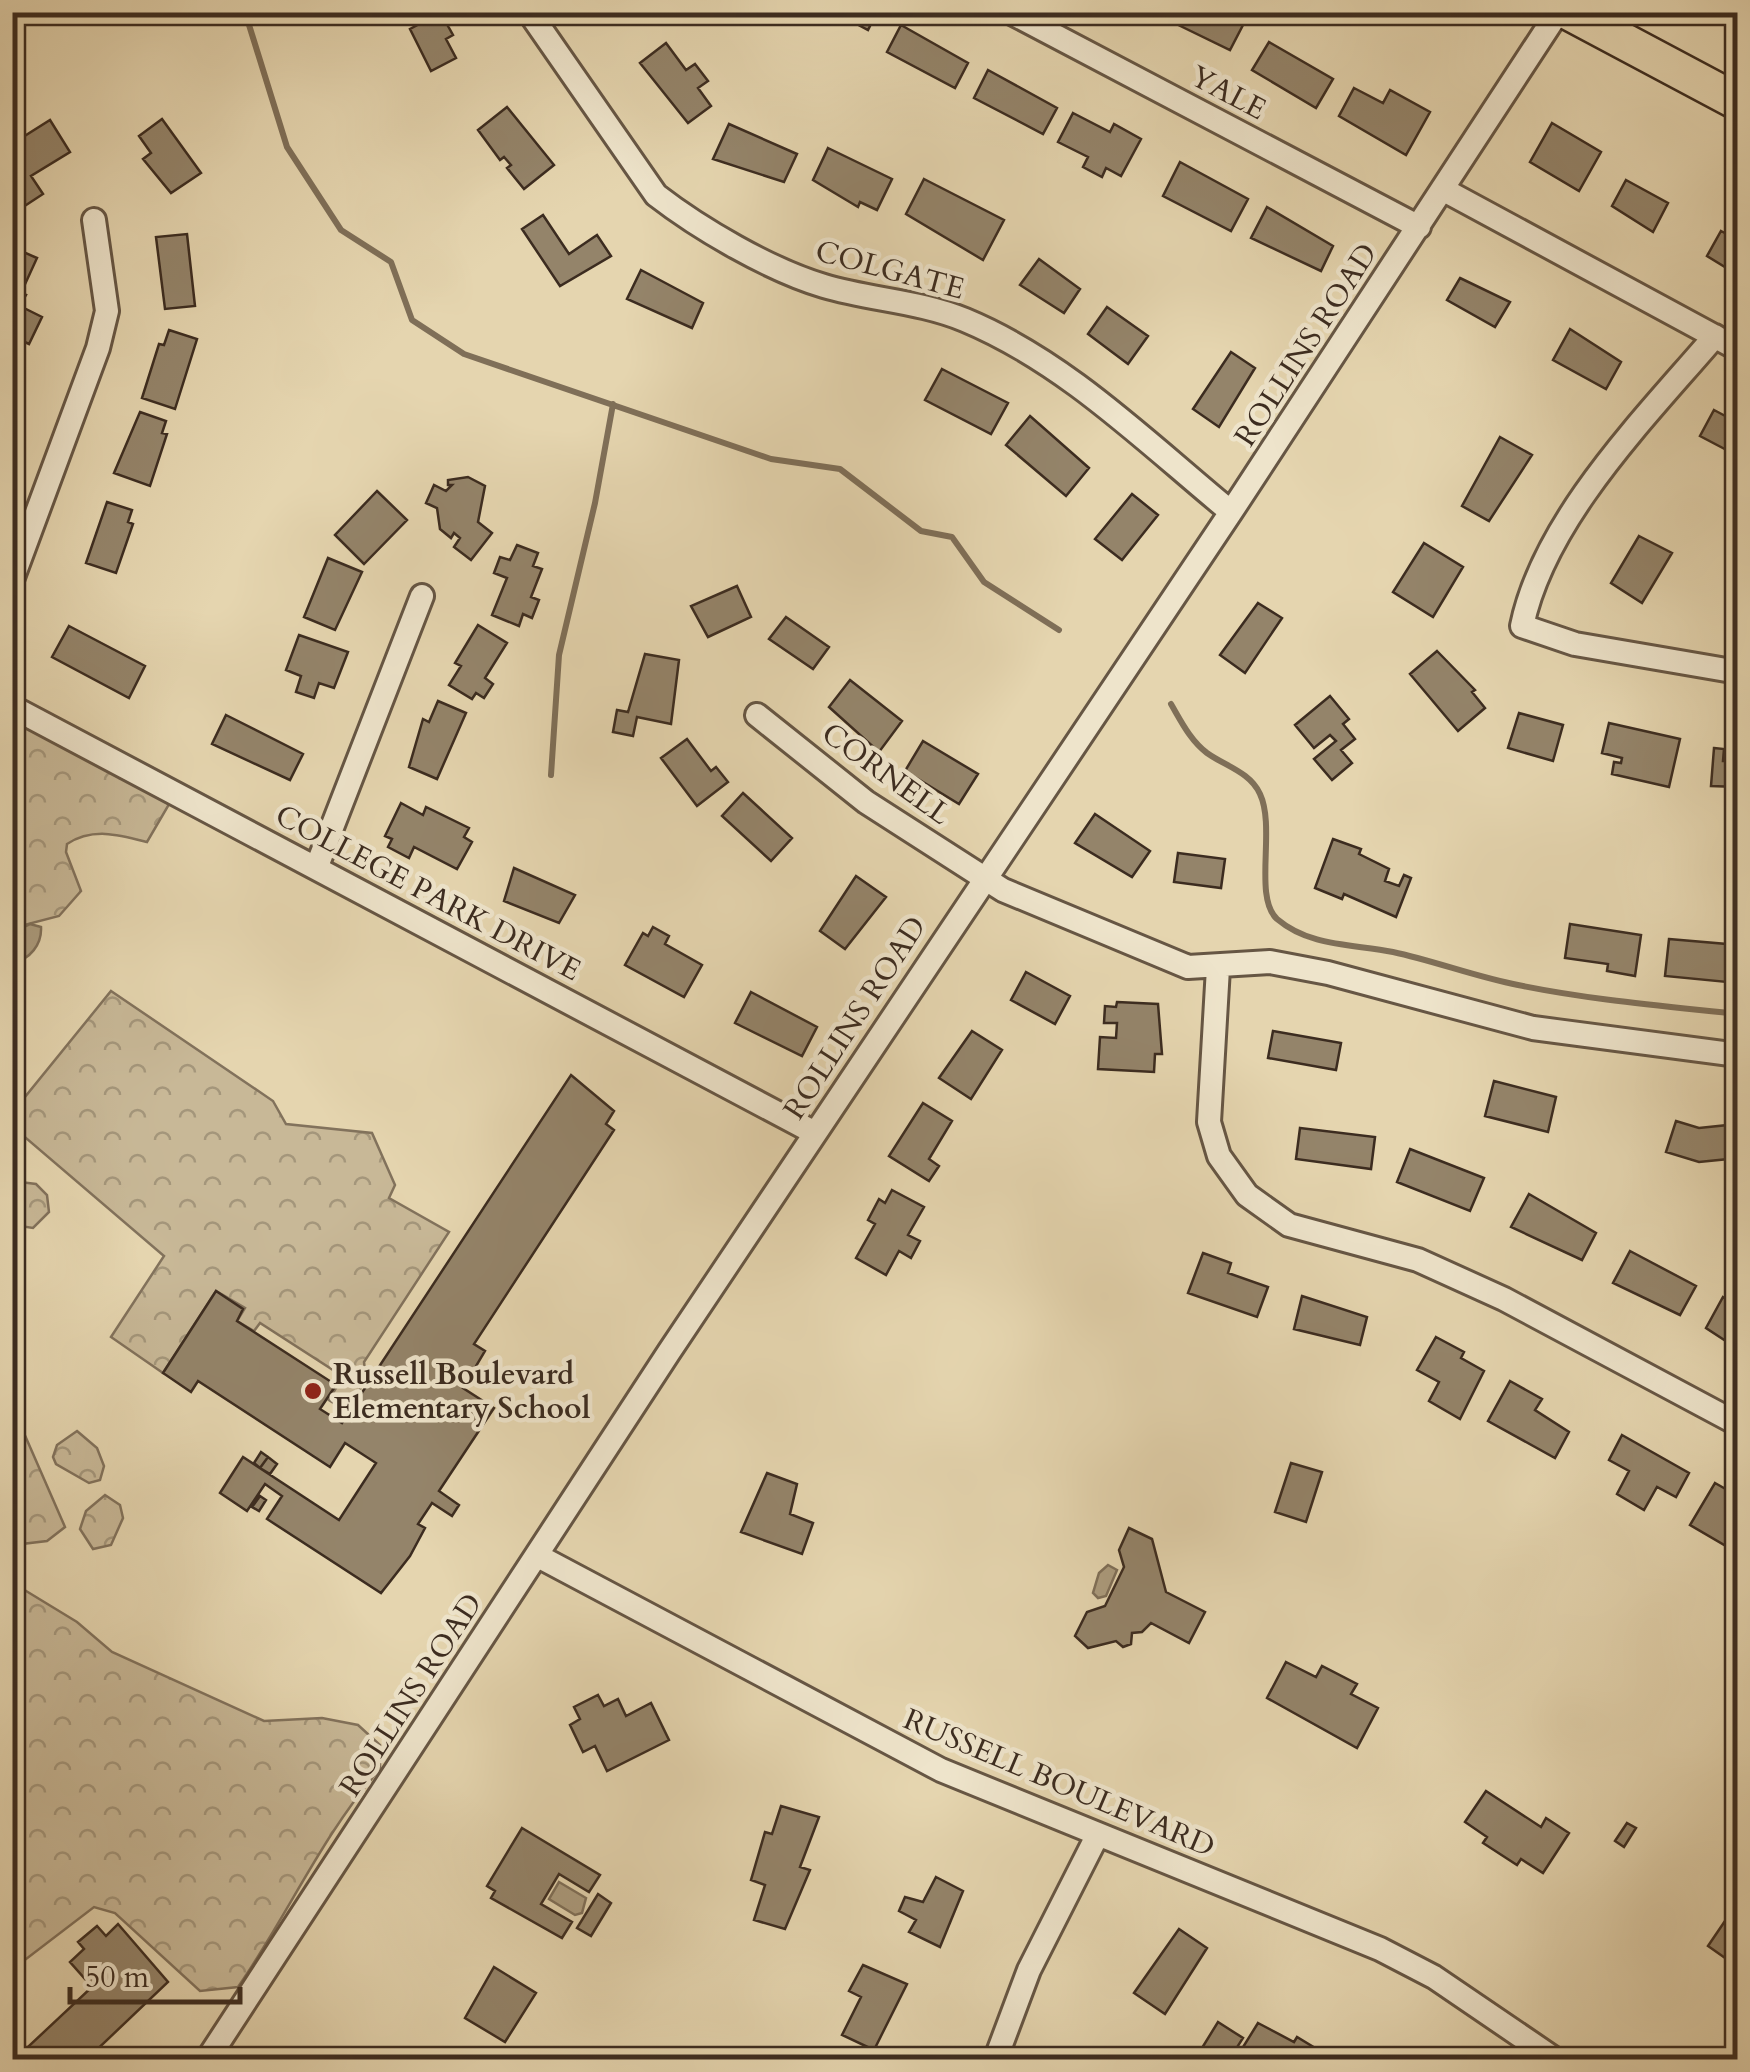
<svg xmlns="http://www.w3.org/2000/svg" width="1750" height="2072" viewBox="0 0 1750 2072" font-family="Cardo,serif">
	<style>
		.forest { fill: url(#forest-crowns); stroke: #82725c; stroke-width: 2.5 }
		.water { fill: #ac9c7e; stroke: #7f6f58; stroke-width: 2.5 }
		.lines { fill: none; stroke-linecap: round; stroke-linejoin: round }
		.stream { stroke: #7f6f58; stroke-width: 6 }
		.building { fill: #94846a; stroke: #3c2c20; stroke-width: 2.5 }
		.minor-casing { stroke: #665644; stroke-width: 28 }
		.primary-casing { stroke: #3c2c20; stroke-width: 40 }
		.minor { stroke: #eee4cb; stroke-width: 22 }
		.primary { stroke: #e5d5af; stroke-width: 35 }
		.poi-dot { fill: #8f2418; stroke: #eee4cb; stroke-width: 4 }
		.labels { text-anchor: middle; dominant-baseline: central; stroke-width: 9; stroke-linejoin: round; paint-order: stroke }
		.street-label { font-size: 30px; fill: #3c2c20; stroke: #eee4cb }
		.poi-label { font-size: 30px; font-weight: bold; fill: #3c2c20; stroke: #eee4cb; text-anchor: start }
	</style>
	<defs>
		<pattern id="forest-crowns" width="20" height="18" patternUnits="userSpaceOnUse" patternTransform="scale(2.5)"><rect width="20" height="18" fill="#c8b897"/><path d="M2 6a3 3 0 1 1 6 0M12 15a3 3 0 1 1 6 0" fill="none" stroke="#a4967b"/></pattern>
	</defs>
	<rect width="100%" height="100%" fill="#e5d5af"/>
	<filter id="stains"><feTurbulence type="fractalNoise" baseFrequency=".002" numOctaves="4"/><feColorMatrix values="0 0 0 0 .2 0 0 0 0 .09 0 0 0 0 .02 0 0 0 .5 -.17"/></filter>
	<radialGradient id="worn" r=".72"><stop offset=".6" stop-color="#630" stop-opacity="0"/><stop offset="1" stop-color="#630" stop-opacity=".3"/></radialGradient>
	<path class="forest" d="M12 707 175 794 147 842C120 835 93 827 67 844L66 852 81 891 59 916 13 928Z
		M111 991 273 1101 286 1124 372 1133 395 1185 389 1198 449 1232 364 1362 366 1380 346 1411 329 1400 336 1388V1372L260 1323 254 1331 237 1321 245 1308 216 1291 163 1373 111 1337 164 1256 13 1127 12 1113Z
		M20 1182 36 1184 47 1195 49 1212 33 1228 13 1225V1185Z
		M13 1408 65 1527 47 1541 13 1545Z
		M77 1431 97 1448 104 1466 100 1480 89 1483 56 1464 53 1457 57 1445Z
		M105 1495 120 1505 123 1518 111 1545 93 1549 80 1529 86 1511Z
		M13 1583 77 1622 112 1652 264 1721 322 1718 358 1725 380 1745V1769C322 1835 288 1915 238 1987L200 1991 115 1913 94 1907 13 1969Z"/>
	<path class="water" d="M30 924 41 927C42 944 30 960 13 962V932Z
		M1108 1565 1117 1570 1106 1596 1098 1598 1093 1593 1099 1573Z
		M559 1882 586 1898 582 1913 575 1915 549 1899Z"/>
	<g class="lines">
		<path class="stream" d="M245 12 287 147 341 230 391 262 412 320 464 354 771 459 840 469 921 531 952 537 984 582 1059 630
			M1171 704C1181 721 1190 740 1207 753 1225 766 1250 772 1260 794 1276 828 1253 897 1277 919 1310 947 1353 944 1393 952 1435 961 1476 977 1518 985 1591 1000 1664 1006 1738 1014
			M551 775 559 655 595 503 613 404"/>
	</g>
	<path class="building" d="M442 12H455L459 20 448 26 453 35 446 39 456 58 431 71 410 29Z
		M834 12H877L868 30Z
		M1169 12H1220L1243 25 1230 50 1166 19Z
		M901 25 968 63 955 88 887 52Z
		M1269 42 1333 79 1316 108 1252 70Z
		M666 43 686 70 695 64 708 81 698 88 711 106 688 123 640 63Z
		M988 70 1057 108 1043 134 974 98Z
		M1354 88 1383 103 1390 90 1430 112 1406 155 1339 116Z
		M507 107 554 165 524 189 507 168 511 165 504 157 500 160 478 130Z
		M1073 113 1110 132 1114 124 1141 139 1121 176 1106 168 1102 177 1083 167 1088 157 1058 142Z
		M162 119 201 173 171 193 143 159 151 153 139 136Z
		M50 120 70 152 31 176 43 194 20 209 12 196V144Z
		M1552 123 1601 152 1579 191 1530 162Z
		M729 124 797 154 784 182 713 159Z
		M828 148 892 179 877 210 860 202 858 207 813 180Z
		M1180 162 1248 199 1231 231 1163 196Z
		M924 179 1004 220 983 260 906 214Z
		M1626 180 1668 203 1653 232 1612 206Z
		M1267 207 1333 246 1321 271 1251 238Z
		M543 215 569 254 597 235 611 256 560 286 522 229Z
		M1721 231 1738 240V275L1707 256Z
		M187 234 195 306 165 309 156 237Z
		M12 247 37 258 21 293 26 295 20 306 42 317 29 344 12 336Z
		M1039 259 1080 289 1064 313 1020 285Z
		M641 270 703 303 692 328 627 299Z
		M1460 278 1510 302 1495 327 1447 300Z
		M1107 307 1148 336 1128 364 1088 334Z
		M1570 329 1621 362 1606 389 1553 360Z
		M169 330 197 339 175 409 142 398 159 344 164 345Z
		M1231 352 1255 368 1219 427 1193 409Z
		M942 369 1008 403 991 434 925 400Z
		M1714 410 1731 419 1738 417V456L1700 436Z
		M140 412 166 421 162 433 167 434 150 486 114 473Z
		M1030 416 1089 468 1066 496 1006 445Z
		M1500 437 1532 455 1489 521 1462 506Z
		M468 477 485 486 478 522 492 533 471 560 454 547 460 538 454 533 451 538 440 529 437 508 426 503 434 485 446 491 452 485H448V480Z
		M377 491 407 520 364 564 335 535Z
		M1132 494 1158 515 1122 560 1095 539Z
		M107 502 132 510 128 522 133 524 116 573 86 563Z
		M1639 536 1672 553 1642 603 1611 583Z
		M1424 543 1463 567 1433 617 1393 592Z
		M517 545 538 553 533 566 542 569 531 597 539 600 532 618 523 614 519 626 492 615 507 578 494 573 500 557 510 560Z
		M328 558 362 572 335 630 304 617Z
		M1738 577V608L1730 606Z
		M737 586 751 617 708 637 691 606Z
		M1258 603 1282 618 1245 673 1220 655Z
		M786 617 829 647 813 669 769 639Z
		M478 625 507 643 485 678 493 684 484 698 476 693 472 699 449 685 461 666 455 663Z
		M69 626 145 666 129 698 52 657Z
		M299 635 348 652 334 688 319 683 314 698 296 692 301 676 286 670Z
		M1437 651 1475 690 1472 692 1485 708 1458 731 1410 674Z
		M645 654 679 660 671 724 637 717 633 736 613 732 617 710 628 712Z
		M850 680 902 721 879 752 829 707Z
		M1330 696 1349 719 1343 724 1355 739 1341 750 1352 763 1332 780 1314 759 1336 741 1330 735 1314 748 1295 725Z
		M438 701 466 713 437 779 409 767 423 719 429 722Z
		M1519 713 1563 725 1553 761 1508 748Z
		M226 715 303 754 290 780 212 744Z
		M1609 723 1680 739 1669 787 1612 774 1614 762 1621 763 1622 758 1602 753Z
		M687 739 711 771 716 767 728 782 697 806 661 758Z
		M923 741 978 774 959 804 905 771Z
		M1714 748 1724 749 1723 761H1738V787L1711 786Z
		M743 793 792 838 771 861 722 816Z
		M401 803 423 815 426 807 469 828 464 837 472 842 457 869 414 847 409 858 388 847 392 839 385 836Z
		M1095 814 1150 851 1132 877 1075 843Z
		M1333 839 1361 849 1359 854 1389 869 1385 881 1399 886 1404 875 1411 878 1396 917 1344 894 1342 899 1315 888Z
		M1178 853 1225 859 1221 888 1174 882Z
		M514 868 575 895 559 923 504 901Z
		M856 876 886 897 845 949 820 931Z
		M1570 924 1641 935 1635 976 1607 971 1608 964 1565 958Z
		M653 927 669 936 665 944 702 965 684 997 625 965 643 933 648 936Z
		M1669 939 1738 945 1737 983 1665 976Z
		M1026 972 1070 996 1055 1024 1011 1000Z
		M751 992 817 1027 802 1056 735 1023Z
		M1117 1002 1158 1004 1162 1054H1155L1154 1072 1098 1069 1100 1037 1116 1038 1117 1023H1104L1105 1006 1116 1007Z
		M972 1031 1002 1050 971 1099 939 1078Z
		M1273 1031 1341 1043 1336 1070 1268 1058Z
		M571 1075 614 1111 606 1124 614 1130 474 1344 485 1351 463 1388 494 1408 439 1491 459 1505 452 1516 432 1503 418 1524 425 1528 410 1556 381 1593 267 1519 282 1496 265 1484 247 1511 220 1493 243 1457 339 1520 376 1463 345 1443 330 1467 198 1381 191 1392 163 1373 216 1291 243 1309 237 1321 336 1385 320 1409 342 1423Z
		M1494 1081 1556 1097 1548 1132 1485 1116Z
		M923 1103 952 1121 929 1159 939 1166 929 1181 889 1156Z
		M1676 1121 1699 1128 1738 1124V1158L1699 1162 1666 1152Z
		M1300 1128 1375 1137 1371 1169 1296 1159Z
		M1410 1149 1484 1178 1470 1211 1397 1182Z
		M892 1190 924 1207 908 1235 920 1241 911 1258 899 1251 886 1275 856 1258 875 1224 868 1220 879 1199 885 1203Z
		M1529 1194 1596 1233 1582 1260 1511 1227Z
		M1630 1251 1696 1286 1680 1315 1613 1283Z
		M1203 1253 1231 1263 1228 1273 1268 1287 1257 1317 1188 1293Z
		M1302 1296 1367 1317 1360 1345 1294 1329Z
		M1723 1297 1738 1305V1349L1706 1328Z
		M1436 1337 1464 1352 1461 1358 1484 1371 1460 1419 1429 1401 1439 1382 1417 1370Z
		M1510 1381 1542 1399 1535 1410 1569 1432 1555 1458 1488 1421Z
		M1622 1435 1689 1473 1676 1497 1657 1487 1644 1510 1617 1494 1629 1471 1609 1460Z
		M261 1452 268 1457 260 1468 254 1463Z
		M268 1457 277 1464 270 1474 260 1468Z
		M1291 1463 1322 1472 1306 1522 1275 1512Z
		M767 1473 797 1484 790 1514 813 1523 802 1554 741 1532Z
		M1715 1483 1738 1496V1553L1690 1525Z
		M260 1496 266 1500 259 1511 252 1507Z
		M1129 1528 1152 1539 1166 1592 1205 1612 1189 1643 1151 1623 1142 1632 1132 1633 1131 1644 1123 1647 1116 1641 1088 1648 1075 1636 1087 1612 1105 1606 1124 1567 1119 1550Z
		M1286 1662 1316 1677 1322 1666 1357 1684 1351 1694 1378 1708 1357 1748 1267 1698Z
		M598 1695 604 1706 618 1699 626 1716 651 1703 669 1740 607 1771 595 1746 583 1752 570 1725 580 1719 574 1707Z
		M1486 1791 1541 1827 1546 1818 1569 1833 1543 1873 1521 1859 1517 1865 1483 1843 1487 1837 1465 1822Z
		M781 1806 819 1817 800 1867 810 1870 785 1929 754 1920 765 1885 751 1880 765 1832 772 1834Z
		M1627 1823 1636 1828 1624 1847 1615 1841Z
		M522 1828 600 1875 589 1892 559 1874 541 1904 572 1922 562 1938 491 1898 495 1891 487 1886Z
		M936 1877 963 1891 940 1947 909 1932 916 1920 899 1911 905 1897 923 1902Z
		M598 1894 611 1903 591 1936 577 1928Z
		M1727 1918 1738 1925V1973L1733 1969 1735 1965 1708 1946Z
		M118 1924 168 1982 86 2060H14L92 1987 70 1962 84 1949 78 1942 97 1926 106 1936Z
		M1179 1929 1207 1948 1165 2014 1134 1993Z
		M863 1965 907 1984 874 2050 842 2035 861 1997 849 1991Z
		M494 1967 536 1993 505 2042 465 2018Z
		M1218 2022 1243 2038 1229 2060 1202 2048Z
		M1258 2023 1294 2042 1297 2037 1320 2051 1315 2060H1251L1240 2052Z"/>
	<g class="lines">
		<defs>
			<path id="minor" d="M529 12 656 195C700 229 770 270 824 286 871 300 919 301 965 320 1066 362 1147 443 1231 512
				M1010 12 1419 227
				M1444 190 1738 349
				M1715 336C1645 418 1544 519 1522 626L1575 644 1738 672
				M12 580 98 348 107 311 94 220
				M12 707 815 1133
				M757 715 866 802 1003 890 1188 967 1270 962 1328 973 1533 1028 1738 1055
				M317 866 422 596
				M1218 968 1209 1122 1219 1156 1247 1195 1289 1225 1418 1260 1504 1299 1738 1424
				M538 1556 941 1770 1380 1949 1434 1977 1556 2060
				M996 2058 1029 1970 1097 1836
				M207 2060 669 1352 1231 512 1558 12"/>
			<path id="primary" d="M1569 12 1738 102"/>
		</defs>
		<use href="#minor" class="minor-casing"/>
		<use href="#primary" class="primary-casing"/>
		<use href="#minor" class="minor"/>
		<use href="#primary" class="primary"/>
	</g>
	<circle class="poi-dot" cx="313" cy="1391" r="10"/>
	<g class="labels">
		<g class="street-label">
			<text transform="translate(1228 93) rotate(28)">YALE</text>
			<text transform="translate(890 270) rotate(15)">COLGATE</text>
			<text transform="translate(1306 345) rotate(-57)">ROLLINS ROAD</text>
			<text transform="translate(886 774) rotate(36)">CORNELL</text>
			<text transform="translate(428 893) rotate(28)">COLLEGE PARK DRIVE</text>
			<text transform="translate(855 1018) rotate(-57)">ROLLINS ROAD</text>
			<text transform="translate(411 1695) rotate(-57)">ROLLINS ROAD</text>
			<text transform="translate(1059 1783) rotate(23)">RUSSELL BOULEVARD</text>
		</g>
		<g class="poi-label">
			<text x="333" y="1374">Russell Boulevard<tspan x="333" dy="34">Elementary School</tspan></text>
		</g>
	</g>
	<rect width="1750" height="2072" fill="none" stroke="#e5d5af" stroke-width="50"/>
	<rect x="15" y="15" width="1720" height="2042" fill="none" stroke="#3c2c20" stroke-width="5"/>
	<rect x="25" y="25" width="1700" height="2022" fill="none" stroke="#3c2c20" stroke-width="2.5"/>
	<path d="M70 1987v15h170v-15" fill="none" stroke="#3c2c20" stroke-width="5"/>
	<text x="85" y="1987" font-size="30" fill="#3c2c20" stroke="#eee4cb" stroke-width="8" paint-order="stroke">50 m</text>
	<rect width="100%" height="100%" filter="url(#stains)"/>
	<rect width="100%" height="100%" fill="url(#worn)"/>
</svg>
